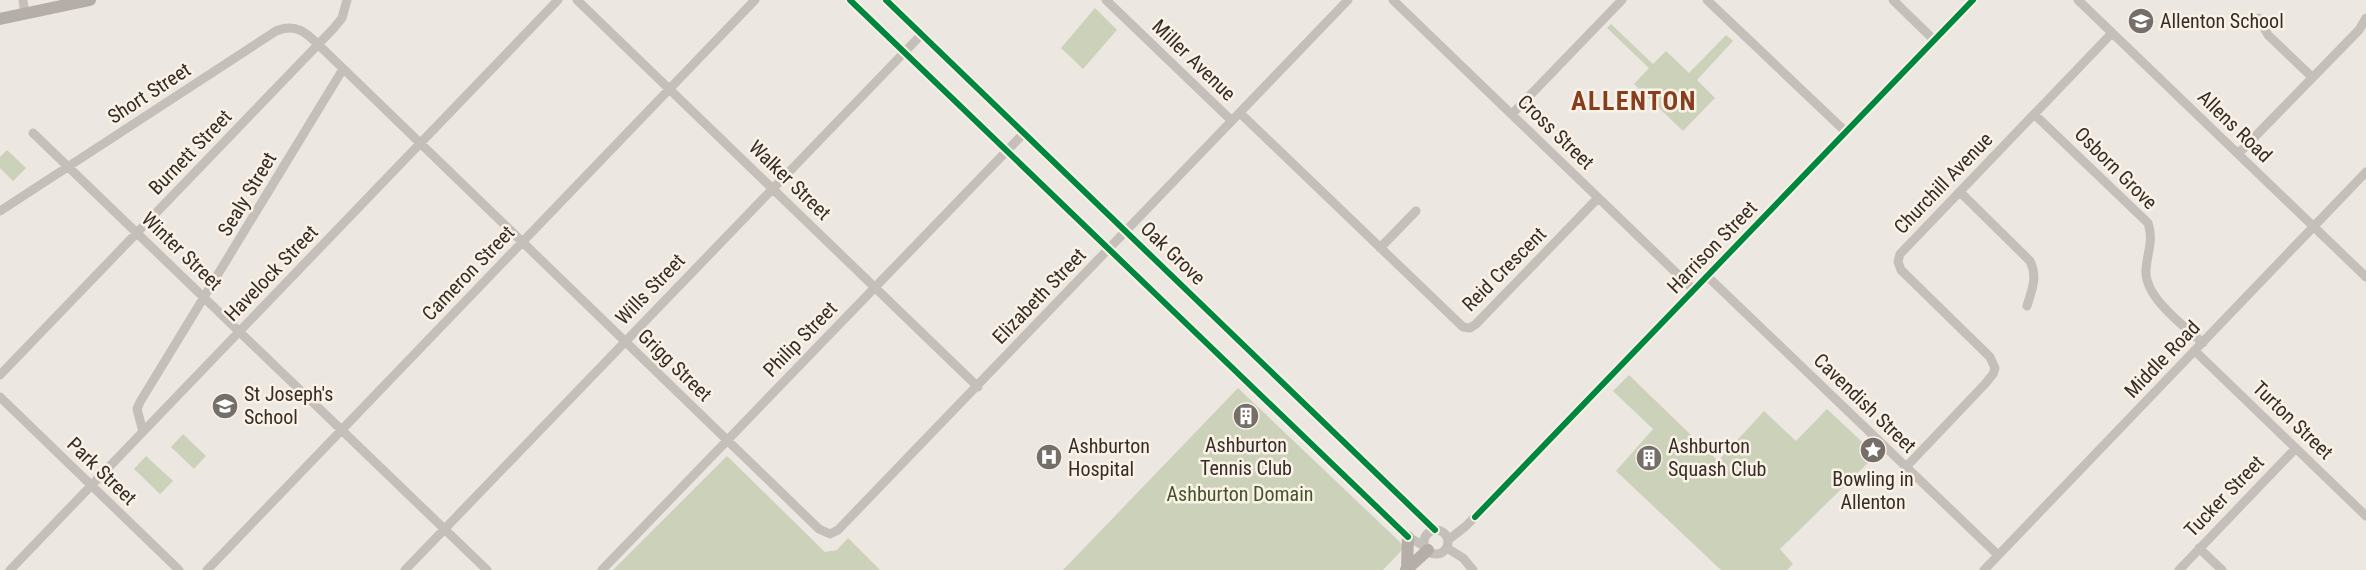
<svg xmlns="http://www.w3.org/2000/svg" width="2366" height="570" viewBox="0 0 2366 570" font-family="'Roboto Condensed',sans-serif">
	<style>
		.green { fill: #ccd2ba }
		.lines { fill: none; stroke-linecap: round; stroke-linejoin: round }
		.minor { stroke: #c5bfb9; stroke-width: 9 }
		.major { stroke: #b5aea8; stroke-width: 12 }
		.cycleway-casing { stroke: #faf2e7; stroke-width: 10 }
		.cycleway { stroke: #00873e; stroke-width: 6 }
		.labels { text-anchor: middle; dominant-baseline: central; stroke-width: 5; stroke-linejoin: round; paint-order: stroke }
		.poi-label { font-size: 20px; fill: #362d27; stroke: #faf2e7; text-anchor: start }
		.street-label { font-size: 20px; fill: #362d27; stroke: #faf2e7 }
		.park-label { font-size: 20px; fill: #43552a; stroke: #faf2e7 }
		.district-label { font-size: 26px; font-weight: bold; letter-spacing: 1.5px; fill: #873e1e; stroke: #faf2e7 }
	</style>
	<rect width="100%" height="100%" fill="#ece7e0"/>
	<path class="green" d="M1095 8 1117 30 1083 69 1061 48Z
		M1611 24 1653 64 1666 51 1689 73 1726 35 1733 41 1697 80 1715 98 1683 131 1634 84 1649 68 1607 28Z
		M7 150 26 168 13 181 0 168V157Z
		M1629 375 1718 461 1764 411 1796 441 1827 409 1876 455 1780 549 1793 564 1787 570H1721L1616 471 1653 429 1613 391Z
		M1238 388 1402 544V550L1383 570H1063Z
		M183 434 206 456 194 469 171 447Z
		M146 456 173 481 160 494 134 469Z
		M727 456 825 552 837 550 848 538 880 570H613Z"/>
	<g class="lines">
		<path class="minor" d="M23 0 25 14
			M577 0 978 387
			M850 0 1408 537 1426 547
			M886 0 1435 530
			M1106 0 1232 121
			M1393 0 1694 290
			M1707 0 1846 132
			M1893 0 1934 40
			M2078 0 2366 277
			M2259 18 2268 35 2312 77
			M1240 113 1463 327 1470 328 1476 324 1598 198
			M1512 114 1622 0
			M2034 114 2148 223C2154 240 2147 253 2146 270 2144 297 2184 326 2203 343
			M33 133 487 570
			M2238 154 2359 30 2366 18
			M1960 192 2030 261C2038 277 2032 289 2027 306
			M0 211 276 31C299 21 310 37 326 52L819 529 830 534 838 530 1348 0
			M1380 248 1416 211
			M1707 276 1998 555
			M2195 351 2366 516
			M0 375 334 28 342 18 347 0
			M0 397 179 570
			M143 432 137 409 140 402 343 69
			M1906 467 1985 384 1993 374 1995 368 1990 357 1901 270 1898 262 1900 254 2112 33
			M1424 542a12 12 0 1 1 24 0a12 12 0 1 1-24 0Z
			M1448 540 1466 526 1973 0
			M1447 548 1463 558 1473 570
			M2199 548 2222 570
			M10 570 558 0
			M207 570 755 0
			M405 570 922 34
			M602 570 1024 133
			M1984 570 2366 172
			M2179 570 2296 448"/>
		<path class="major" d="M0 19 90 0
			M1407 569 1408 537
			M1406 570 1428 550"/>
		<defs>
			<path id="cycleway" d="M850 0 1408 537
				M886 0 1435 530
				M1475 517 1973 0"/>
		</defs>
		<use href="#cycleway" class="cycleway-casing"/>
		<use href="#cycleway" class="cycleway"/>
	</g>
	<defs>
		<symbol id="school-disc" viewBox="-11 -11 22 22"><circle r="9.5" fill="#766e68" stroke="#faf2e7"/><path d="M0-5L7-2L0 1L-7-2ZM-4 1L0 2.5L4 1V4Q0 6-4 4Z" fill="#fff"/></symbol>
		<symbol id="building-disc" viewBox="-11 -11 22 22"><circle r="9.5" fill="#766e68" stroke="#faf2e7"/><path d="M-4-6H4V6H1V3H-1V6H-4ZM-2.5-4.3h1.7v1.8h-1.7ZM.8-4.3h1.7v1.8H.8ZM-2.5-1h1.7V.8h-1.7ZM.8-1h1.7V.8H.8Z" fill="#fff"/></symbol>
		<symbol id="sight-disc" viewBox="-11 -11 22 22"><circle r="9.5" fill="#766e68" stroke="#faf2e7"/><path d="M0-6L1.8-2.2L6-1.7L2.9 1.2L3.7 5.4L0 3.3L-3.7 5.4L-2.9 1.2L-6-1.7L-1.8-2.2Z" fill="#fff"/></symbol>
		<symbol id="hospital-disc" viewBox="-11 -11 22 22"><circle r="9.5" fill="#766e68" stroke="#faf2e7"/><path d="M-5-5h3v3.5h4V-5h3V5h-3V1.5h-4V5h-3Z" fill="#fff"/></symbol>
	</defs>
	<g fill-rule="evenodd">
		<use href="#school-disc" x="2126" y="6" width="30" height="30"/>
		<use href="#school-disc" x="210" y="391" width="30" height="30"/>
		<use href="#building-disc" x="1231" y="401" width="30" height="30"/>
		<use href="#sight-disc" x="1858" y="435" width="30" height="30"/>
		<use href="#hospital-disc" x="1034" y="442" width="30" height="30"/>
		<use href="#building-disc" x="1634" y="443" width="30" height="30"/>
	</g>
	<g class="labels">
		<g class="poi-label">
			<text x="2160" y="21">Allenton School</text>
			<text x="244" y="394">St Joseph's<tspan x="244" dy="23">School</tspan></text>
			<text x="1246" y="445" text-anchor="middle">Ashburton<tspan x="1246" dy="23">Tennis Club</tspan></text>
			<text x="1068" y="446">Ashburton<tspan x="1068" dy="23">Hospital</tspan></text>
			<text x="1668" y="446">Ashburton<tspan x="1668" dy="23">Squash Club</tspan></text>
			<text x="1873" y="479" text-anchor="middle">Bowling in<tspan x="1873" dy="23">Allenton</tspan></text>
		</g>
		<g class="street-label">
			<text transform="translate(1194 60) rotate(44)">Miller Avenue</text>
			<text transform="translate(149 93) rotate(-33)">Short Street</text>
			<text transform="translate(2235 126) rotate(44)">Allens Road</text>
			<text transform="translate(1556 132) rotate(44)">Cross Street</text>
			<text transform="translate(190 152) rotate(-46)">Burnett Street</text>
			<text transform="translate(2116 168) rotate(45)">Osborn Grove</text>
			<text transform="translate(790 180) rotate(44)">Walker Street</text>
			<text transform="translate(1943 183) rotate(-46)">Churchill Avenue</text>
			<text transform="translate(247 194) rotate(-59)">Sealy Street</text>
			<text transform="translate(1712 247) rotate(-46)">Harrison Street</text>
			<text transform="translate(182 251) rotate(44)">Winter Street</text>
			<text transform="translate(1173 253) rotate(44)">Oak Grove</text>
			<text transform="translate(1504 269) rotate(-45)">Reid Crescent</text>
			<text transform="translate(271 273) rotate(-46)">Havelock Street</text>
			<text transform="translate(468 273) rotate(-46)">Cameron Street</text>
			<text transform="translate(650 289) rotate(-46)">Wills Street</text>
			<text transform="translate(1039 296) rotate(-46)">Elizabeth Street</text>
			<text transform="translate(800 339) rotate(-46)">Philip Street</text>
			<text transform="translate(2162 359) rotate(-46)">Middle Road</text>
			<text transform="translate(675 365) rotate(44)">Grigg Street</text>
			<text transform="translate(1865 403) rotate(44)">Cavendish Street</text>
			<text transform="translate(2293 420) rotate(44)">Turton Street</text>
			<text transform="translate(102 471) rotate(44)">Park Street</text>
			<text transform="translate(2224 496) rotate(-46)">Tucker Street</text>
		</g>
		<g class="park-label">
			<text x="1240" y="494">Ashburton Domain</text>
		</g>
		<g class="district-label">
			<text x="1634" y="101">ALLENTON</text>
		</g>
	</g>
</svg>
